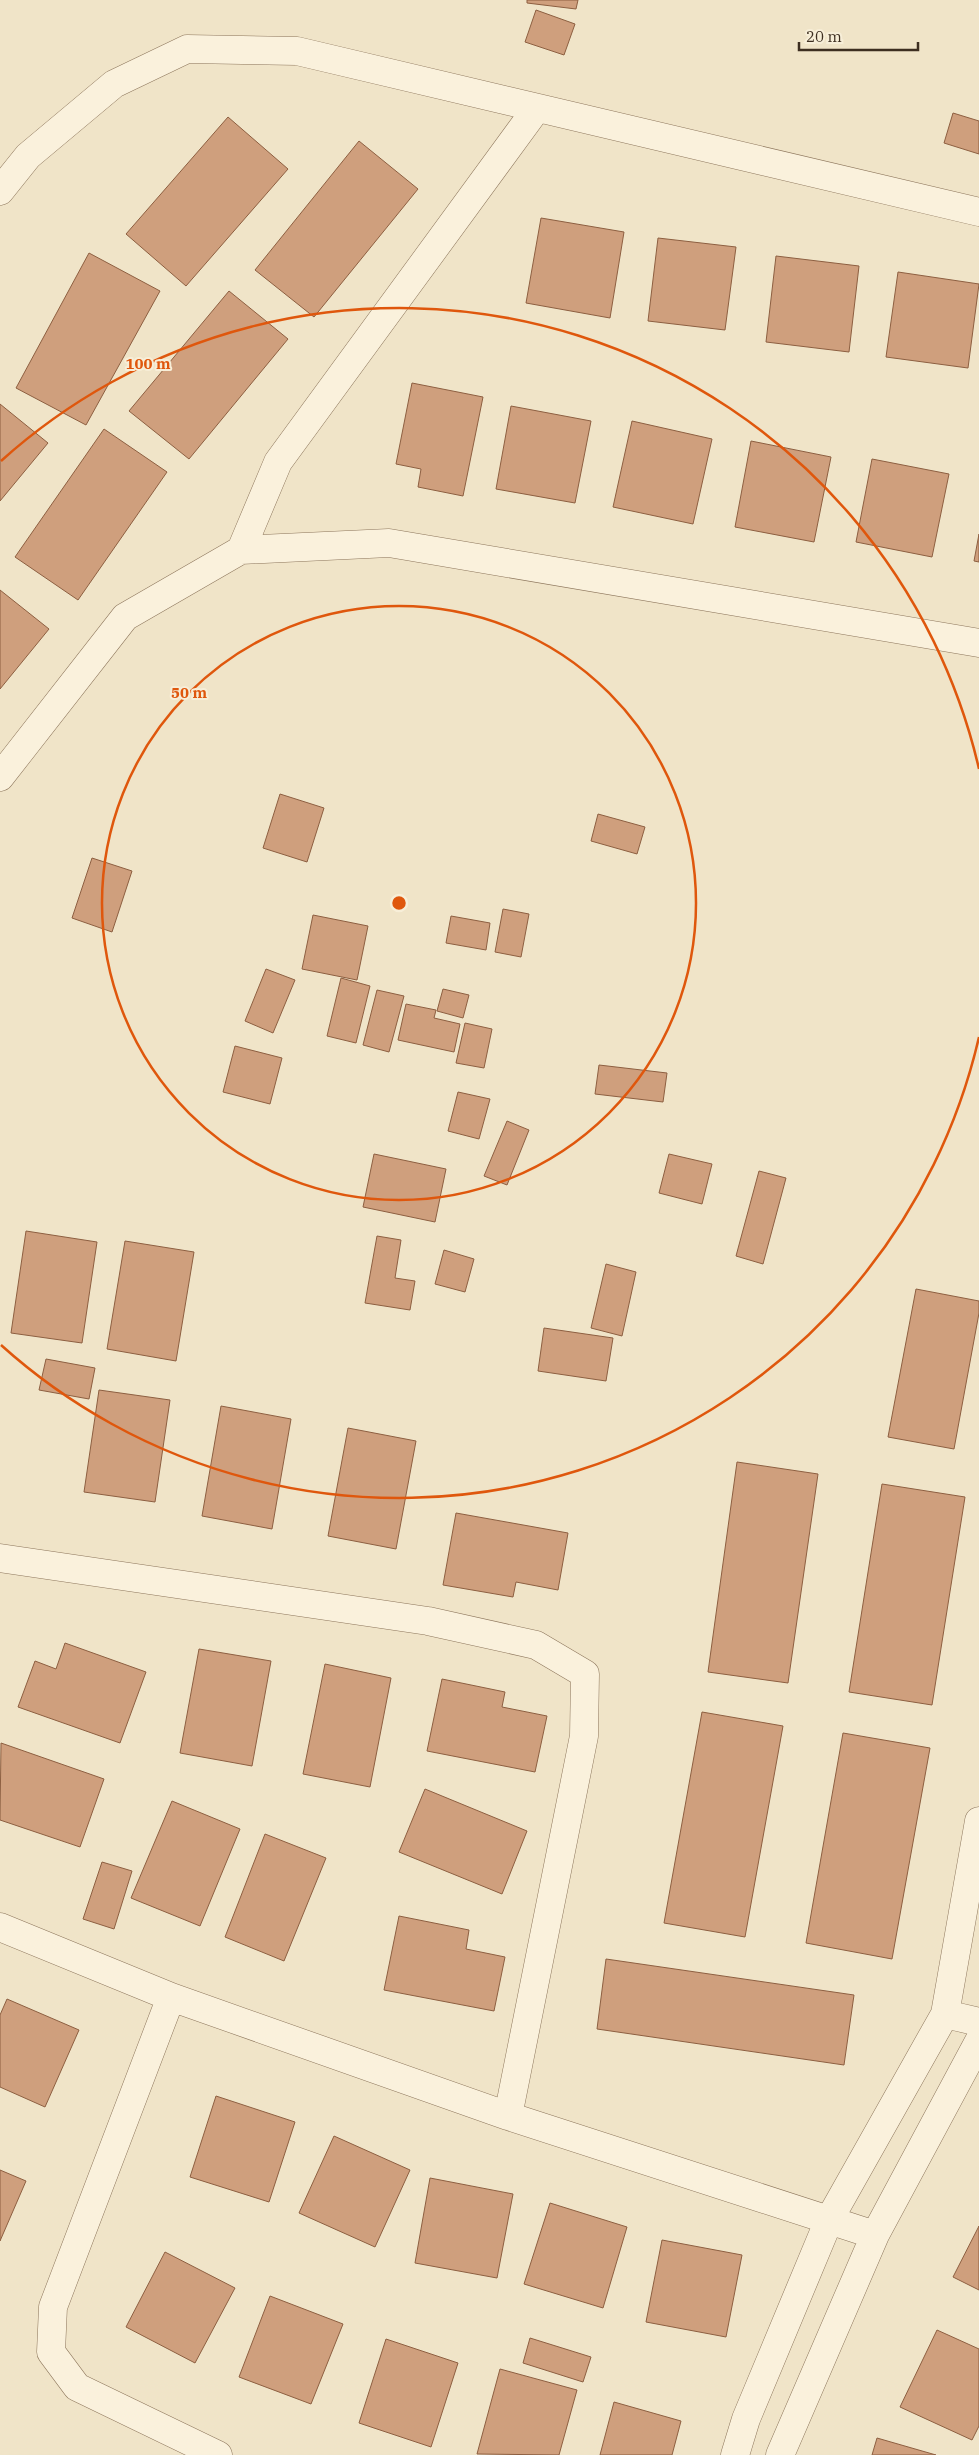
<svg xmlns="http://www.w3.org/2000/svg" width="979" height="2455" viewBox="0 0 979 2455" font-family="'IBM Plex Serif',serif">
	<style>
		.building { fill: #cf9f7d; stroke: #8d5f41 }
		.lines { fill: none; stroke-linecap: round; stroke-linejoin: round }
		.minor-casing { stroke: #8d765c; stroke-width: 29 }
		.minor { stroke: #faf1dc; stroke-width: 28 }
		.ring { fill: none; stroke: #df570d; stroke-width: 2.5 }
		.centre { fill: #df570d; stroke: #f7eed8; stroke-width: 2.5 }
		.ring-label { font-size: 15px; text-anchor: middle; font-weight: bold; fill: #df570d; stroke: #f7eed8; stroke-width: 4; stroke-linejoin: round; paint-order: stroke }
	</style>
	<rect width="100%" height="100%" fill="#f0e4c8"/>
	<path class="building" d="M527 0H578L576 9 527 3Z
		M536 10 575 24 564 55 525 42Z
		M953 113 979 121V154L944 143Z
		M228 117 288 169 186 286 126 234Z
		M359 141 418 189 314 317 255 270Z
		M541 218 624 232 610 318 526 303Z
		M658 238 736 247 725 330 648 321Z
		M89 253 160 291 86 425 16 388Z
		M776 256 859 266 849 352 766 342Z
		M898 272 979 284 968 368 886 357Z
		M229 291 288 339 189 459 129 411Z
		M412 383 483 397 463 496 418 487 421 469 396 464Z
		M0 404 48 443 0 501Z
		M511 406 591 421 575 503 496 489Z
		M632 421 712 439 693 524 613 507Z
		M104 429 167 472 78 600 15 557Z
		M751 441 831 457 814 542 735 527Z
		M872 459 949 474 932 557 856 542Z
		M979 534V562L974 561Z
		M0 590 49 629 0 689Z
		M280 794 324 808 307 862 263 848Z
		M598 814 645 827 637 854 591 841Z
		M92 858 132 871 112 932 72 918Z
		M503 909 529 914 521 957 495 952Z
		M313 915 368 926 357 980 302 969Z
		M451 916 490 923 486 950 446 943Z
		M266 969 295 980 273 1033 245 1021Z
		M341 978 370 986 356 1043 327 1036Z
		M443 989 469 995 463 1018 437 1011Z
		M377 990 404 996 389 1052 363 1045Z
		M406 1004 436 1010 434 1018 460 1024 454 1052 398 1040Z
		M465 1023 492 1029 484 1068 456 1063Z
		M235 1046 282 1058 270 1104 223 1092Z
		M599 1065 667 1073 663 1102 595 1094Z
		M458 1092 490 1099 479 1139 448 1131Z
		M507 1121 529 1130 507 1185 484 1176Z
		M374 1154 446 1169 435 1222 363 1207Z
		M669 1154 712 1164 702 1204 659 1193Z
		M759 1171 786 1178 763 1264 736 1256Z
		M26 1231 97 1242 82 1343 11 1333Z
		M377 1236 401 1240 395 1278 415 1281 410 1310 365 1303Z
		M125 1241 194 1252 176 1361 107 1349Z
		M444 1250 474 1259 465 1292 435 1284Z
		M606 1264 636 1272 622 1336 591 1328Z
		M916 1289 979 1301V1313L954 1449 888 1437Z
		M544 1328 613 1338 606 1381 538 1371Z
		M46 1359 95 1368 89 1399 39 1390Z
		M99 1390 170 1400 155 1502 84 1492Z
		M221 1406 291 1419 272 1529 202 1516Z
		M348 1428 416 1441 396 1549 328 1536Z
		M737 1462 818 1474 788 1683 708 1672Z
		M882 1484 965 1497 932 1705 849 1692Z
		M456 1513 568 1533 558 1590 516 1582 513 1597 443 1585Z
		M65 1643 146 1672 120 1743 18 1707 35 1661 56 1669Z
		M199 1649 271 1661 252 1766 180 1753Z
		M325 1664 391 1678 370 1787 303 1774Z
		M442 1679 505 1692 502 1707 547 1716 535 1772 427 1751Z
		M702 1712 783 1726 745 1937 664 1923Z
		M843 1733 930 1748 892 1959 806 1943Z
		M1 1743 104 1779 80 1847 0 1820Z
		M425 1789 527 1831 502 1894 399 1852Z
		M172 1801 240 1829 200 1926 131 1898Z
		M265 1834 326 1858 284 1961 225 1937Z
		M102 1862 132 1871 114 1929 83 1919Z
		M399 1916 469 1930 466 1949 505 1957 494 2011 384 1990Z
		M606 1959 854 1995 844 2065 597 2029Z
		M7 1999 79 2030 45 2107 0 2087V2015Z
		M216 2096 295 2122 269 2202 190 2177Z
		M334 2136 410 2170 375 2247 299 2213Z
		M0 2170 26 2181 0 2241Z
		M430 2178 513 2194 497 2278 415 2263Z
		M550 2203 627 2227 603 2308 524 2284Z
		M979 2226V2290L953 2277Z
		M662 2240 742 2255 726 2337 646 2322Z
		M165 2252 235 2288 195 2363 126 2327Z
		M270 2296 343 2324 311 2404 239 2377Z
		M937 2330 979 2349V2426L972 2440 900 2407Z
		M530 2338 591 2357 583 2382 523 2363Z
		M386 2339 458 2363 431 2447 359 2423Z
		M500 2369 577 2390 559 2455 477 2454Z
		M614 2402 681 2421 672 2455H600Z
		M877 2438 936 2455H872Z"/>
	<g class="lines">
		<defs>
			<path id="minor" d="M0 191 28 156 114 84 187 49 297 51 979 212
				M241 550 278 462 537 108
				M0 777 125 617 241 550 389 543 979 643
				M0 1558 428 1621 536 1645 585 1674 584 1736 508 2116
				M0 1927 171 1997 508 2116 875 2235
				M171 1997 53 2307 51 2352 77 2387 218 2455
				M945 2014 979 2022
				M735 2455 746 2419 829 2220 945 2014 979 1821
				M780 2455 875 2235 979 2041"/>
		</defs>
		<use href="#minor" class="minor-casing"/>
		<use href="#minor" class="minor"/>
	</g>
	<g class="ring">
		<circle cx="399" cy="903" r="297"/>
		<path d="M979 1037A595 595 0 0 1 1 1345M1 461A595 595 0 0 1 979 769"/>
	</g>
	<circle cx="399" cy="903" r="8" class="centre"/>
	<g class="ring-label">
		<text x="148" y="369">100 m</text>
		<text x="189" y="698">50 m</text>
	</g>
	<path d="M799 42v8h119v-8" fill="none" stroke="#3d2e20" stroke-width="2.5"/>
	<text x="806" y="42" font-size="15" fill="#3d2e20" stroke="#f7eed8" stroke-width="4" paint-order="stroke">20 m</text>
</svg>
